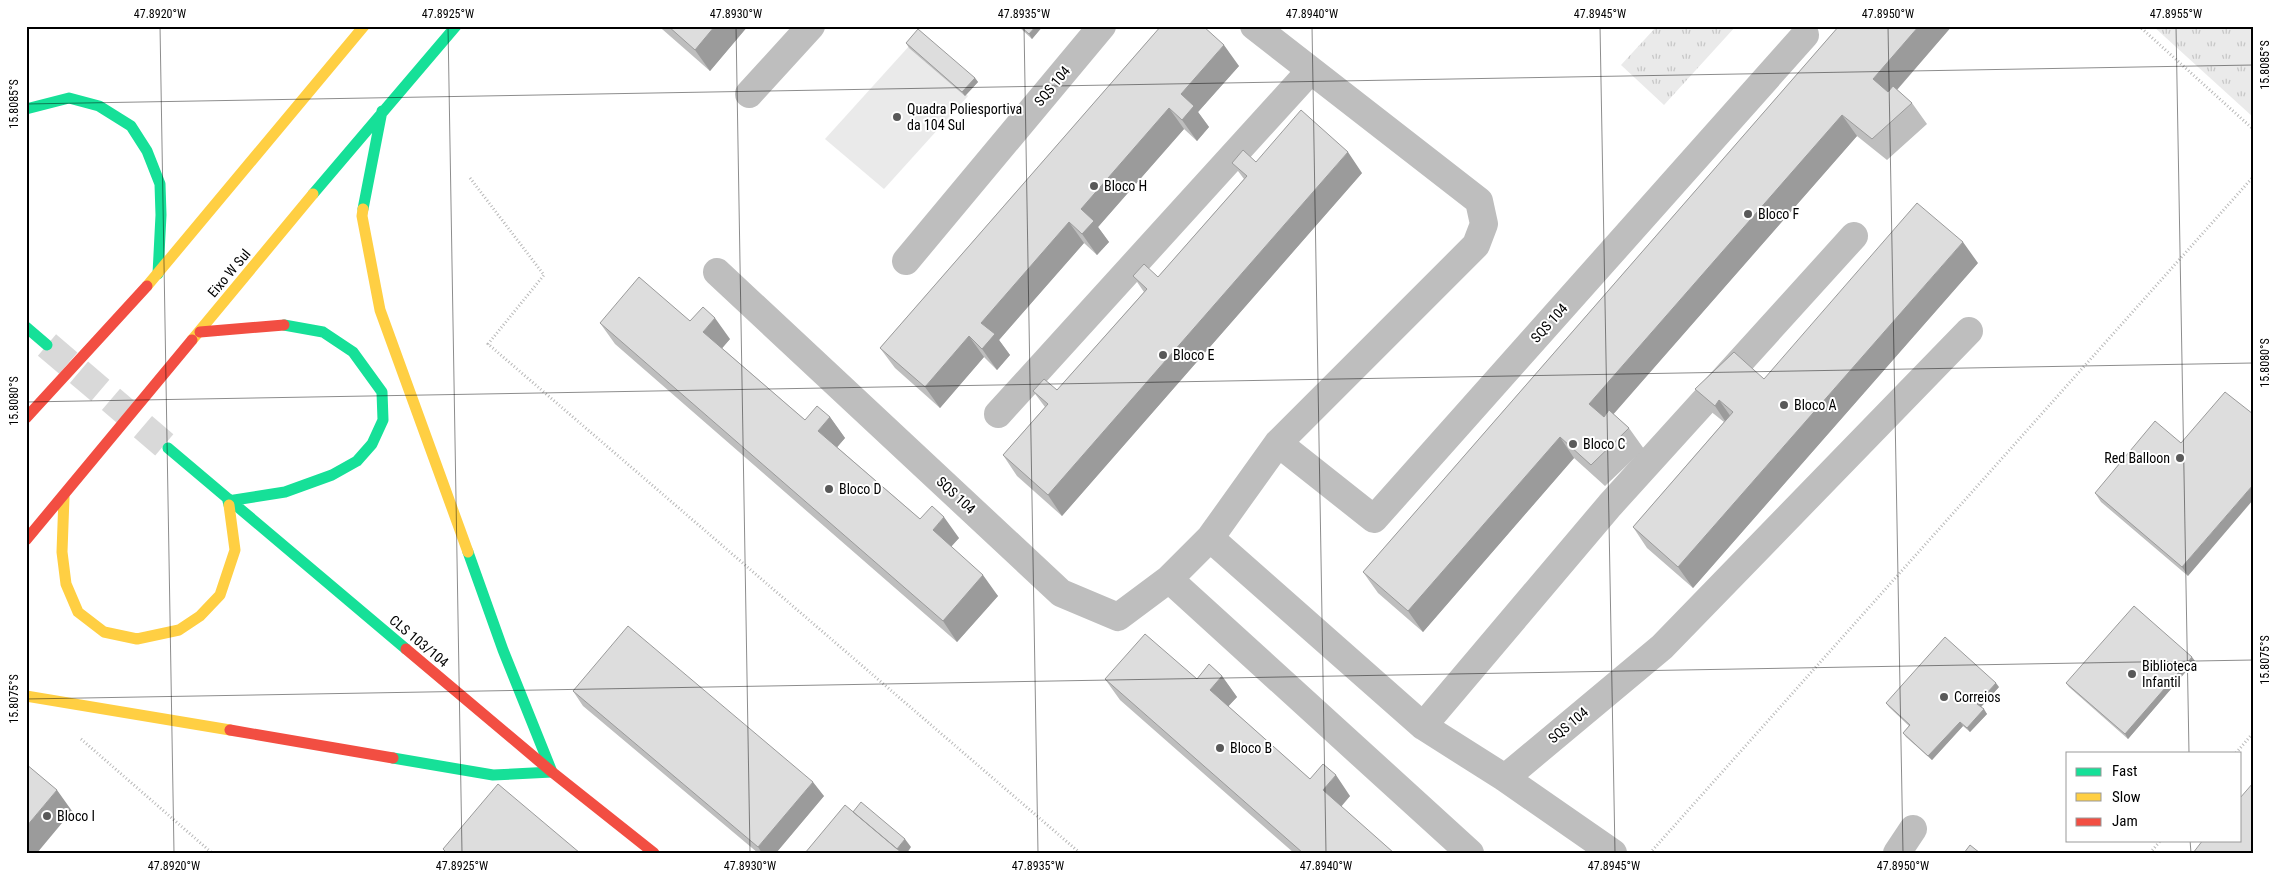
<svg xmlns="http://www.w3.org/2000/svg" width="2279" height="879" viewBox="0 0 2279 879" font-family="'Roboto Condensed',sans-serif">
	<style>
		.park { fill: url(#park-tufts) }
		.pitch { fill: #eaeaea }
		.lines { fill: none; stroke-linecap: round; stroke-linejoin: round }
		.secondary-tunnel { stroke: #d9d9d9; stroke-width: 28; stroke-dasharray: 28 14; stroke-linecap: butt }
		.path { stroke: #b8b8b8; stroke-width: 3; stroke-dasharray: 1 2.5; stroke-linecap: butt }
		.street { stroke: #bebebe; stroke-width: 28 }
		.fast { stroke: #16e098; stroke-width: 11 }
		.slow { stroke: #ffcf43; stroke-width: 11 }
		.jam { stroke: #f24e42; stroke-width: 11 }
		.wall { fill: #bebebe }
		.shaded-wall { fill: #9b9b9b }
		.building { fill: #ddd; stroke: #9b9b9b }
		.ticks { fill: none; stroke: #000; stroke-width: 1; stroke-opacity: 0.45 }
		.poi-dot { fill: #595959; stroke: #fff; stroke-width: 2 }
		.labels { text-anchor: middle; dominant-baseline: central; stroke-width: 4; stroke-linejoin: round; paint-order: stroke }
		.street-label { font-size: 14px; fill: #000; stroke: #fff }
		.poi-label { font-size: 14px; fill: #000; stroke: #fff; text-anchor: start }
		.neatline { fill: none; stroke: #000; stroke-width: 2 }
		.ticks-label { font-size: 12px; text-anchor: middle; fill: #000 }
	</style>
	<defs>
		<pattern id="park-tufts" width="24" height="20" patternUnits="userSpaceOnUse" patternTransform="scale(1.25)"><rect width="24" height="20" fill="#eaeaea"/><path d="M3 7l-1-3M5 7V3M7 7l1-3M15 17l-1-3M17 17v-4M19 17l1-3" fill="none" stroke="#c7c7c7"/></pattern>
	</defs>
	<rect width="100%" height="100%" fill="#fff"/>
	<path class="park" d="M1657 26H1736L1664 105 1621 65Z
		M2153 26H2253V117Z"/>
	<path class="pitch" d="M911 44 968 96 884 189 825 139Z"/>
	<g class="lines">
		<path class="secondary-tunnel" d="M47 345 168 448"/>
		<path class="path" d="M2139 26 2253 129
			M470 178 544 275 488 344 1080 853
			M81 739 212 853
			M2236 753 2253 733
			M1650 853 2253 177
			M2150 853 2161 840"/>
		<path class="street" d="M749 94 811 26
			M906 261 1102 26
			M717 272 1061 593 1118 617 1169 579 1210 538 1278 443 1476 245 1484 224 1479 201 1254 26
			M998 414 1310 71
			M1278 443 1374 519 1805 35
			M1210 538 1423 726 1505 778 1613 853
			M1169 579 1470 853
			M1423 726 1610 505 1854 236
			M1505 778 1662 647 1969 331
			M1897 853 1913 829"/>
		<path class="fast" d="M26 109 69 98 99 106 131 126 147 151 160 184 161 215 158 274
			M313 194 456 26
			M363 209 382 111
			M26 327 47 345
			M168 448 406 649
			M229 505 228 501 285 492 332 475 357 461 372 444 383 420 382 392 353 352 323 332 284 325
			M393 758 493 775 552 772 503 650 468 552"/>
		<path class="slow" d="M363 209 362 216 380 310 468 552
			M147 286 364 26
			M192 340 313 194
			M64 497 62 552 66 584 78 612 104 632 137 639 179 630 200 616 220 595 235 550 229 505
			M26 696 230 730"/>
		<path class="jam" d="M200 332 284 325
			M26 418 147 286
			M26 540 192 340
			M406 649 552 772 654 853
			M230 730 393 758"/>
	</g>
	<path class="wall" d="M660 26H748L710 71 662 29Z
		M1018 26H1043L1032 39Z
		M1161 26 1239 66 1198 112 1209 127 1197 141 1184 129 1098 227 1109 242 1097 255 1084 243 999 340 1010 355 997 370 984 357 940 408 895 368 880 348Z
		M1839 26H1952L1897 90 1912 103 1927 124 1887 160 1857 136 1613 414 1629 428 1644 449 1605 486 1574 458 1423 632 1378 593 1363 572Z
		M906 43 975 78 978 82 965 96 909 48Z
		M1256 162 1362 173 1062 516 1017 476 1003 455 1045 407 1033 391 1057 390 1144 292 1133 276 1158 277 1244 179 1232 163Z
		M1978 263 1693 588 1647 548 1633 527 1724 422 1709 410 1695 389 1764 379Z
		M600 323 730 339 722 348 805 420 830 417 845 438 837 447 920 519 959 538 951 547 998 596 957 642 615 344Z
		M2181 443 2188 576 2101 502 2095 493Z
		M2195 661 2128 739 2069 687 2066 683Z
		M1222 676 1237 697 1228 706 1310 779 1350 796 1341 807 1394 853H1294L1120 700 1105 679H1197Z
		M1999 687 1981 707 1987 714 1970 732 1963 726 1932 760 1906 737 1903 733 1909 726 1889 707 1886 703Z
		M573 691 824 796 776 853H758L583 706Z"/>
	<path class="shaded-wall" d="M715 26H748L710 71 695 50Z
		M1036 26H1043L1032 39 1029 34Z
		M1919 26H1952L1888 100 1873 79Z
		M1224 45 1239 66 1198 112 1209 127 1197 141 1182 120 1181 94Z
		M975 78 978 82 965 96 962 92Z
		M1169 108 1184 129 1098 227 1109 242 1097 255 1082 234 1081 209Z
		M1842 115 1857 136 1604 425 1589 404Z
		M1348 152 1362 173 1062 516 1048 495Z
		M1069 222 1084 243 999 340 1010 355 997 370 982 349 981 323Z
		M1963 242 1978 263 1693 588 1678 567Z
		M715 318 730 339 718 353 703 332Z
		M969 336 984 357 940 408 925 387Z
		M1719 400 1734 421 1729 427 1715 406Z
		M830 417 845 438 833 452 818 431Z
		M1560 437 1574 458 1423 632 1408 611Z
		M2253 485V500L2188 576 2182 567Z
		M944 517 959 538 947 551 933 530Z
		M983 575 998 596 957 642 943 621Z
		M2192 657 2195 661 2128 739 2125 734Z
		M1222 676 1237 697 1224 711 1210 690Z
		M1996 683 1999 687 1980 708 1977 704Z
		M1984 709 1987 714 1970 732 1967 728Z
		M1960 722 1963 726 1932 760 1928 756Z
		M1336 775 1350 796 1337 811 1323 790Z
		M813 782 824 796 776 853H762L758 847Z
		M57 790 72 811 37 853H26V827Z
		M905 839 911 847 907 853H898L896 850Z"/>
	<path class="building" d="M668 26H715L695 50Z
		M1020 26H1036L1029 34Z
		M1161 26H1203L1224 45 1181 94 1194 106 1182 120 1169 108 1081 209 1094 221 1082 234 1069 222 981 323 995 334 982 349 969 336 925 387 880 348Z
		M1839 26H1919L1873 79 1888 92 1893 86 1912 103 1872 139 1842 115 1589 404 1604 417 1609 410 1629 428 1591 465 1560 437 1408 611 1363 572Z
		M918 29 975 78 962 92 906 43Z
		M1301 110 1348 152 1048 495 1003 455 1048 404 1033 391 1044 379 1057 390 1147 289 1133 276 1144 264 1158 277 1247 176 1232 163 1243 150 1256 162Z
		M1917 203 1963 242 1678 567 1633 527 1733 412 1719 400 1715 406 1695 389 1734 352 1764 379Z
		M639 277 690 321 703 307 715 318 703 332 805 420 817 406 830 417 818 431 920 519 932 506 944 517 933 530 983 575 943 621 600 323Z
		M2225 392 2253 414V485L2182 567 2095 493 2155 421 2181 443Z
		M2134 606 2192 657 2125 734 2066 683Z
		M628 626 813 782 758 847 573 691Z
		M1145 634 1197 679 1209 664 1222 676 1210 690 1310 779 1323 764 1336 775 1323 790 1394 853H1303L1105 679Z
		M1945 637 1996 683 1977 704 1984 709 1967 728 1960 722 1928 756 1903 733 1910 725 1886 703Z
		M26 764 57 790 26 827Z
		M2253 783V853H2193L2203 840H2240V798Z
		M498 784 580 853H447L443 849Z
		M861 802 905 839 897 849 853 812Z
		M845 805 902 853H805Z
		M1970 845 1980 853H1964Z
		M26 848 31 853H26Z"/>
	<path class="ticks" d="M160 26 174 853M448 26 462 853M736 26 750 853M1024 26 1038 853M1312 26 1326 853M1600 26 1615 853M1888 26 1903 853M2176 26 2189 753M26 104 2253 65M26 402 2253 363M26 699 2253 660M2190 840 2191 853"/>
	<g class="poi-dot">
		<circle cx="897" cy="117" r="5"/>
		<circle cx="1094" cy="186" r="5"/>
		<circle cx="1748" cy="214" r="5"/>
		<circle cx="1163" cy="355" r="5"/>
		<circle cx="1784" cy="405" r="5"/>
		<circle cx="1573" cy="444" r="5"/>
		<circle cx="2180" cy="458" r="5"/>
		<circle cx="829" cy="489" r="5"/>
		<circle cx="2132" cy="674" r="5"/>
		<circle cx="1944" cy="697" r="5"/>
		<circle cx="1220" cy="748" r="5"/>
		<circle cx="47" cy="816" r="5"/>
	</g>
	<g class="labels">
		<g class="street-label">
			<text transform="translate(1052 86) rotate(-50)">SQS 104</text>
			<text transform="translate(229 273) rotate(-50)">Eixo W Sul</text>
			<text transform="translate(1549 323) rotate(-48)">SQS 104</text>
			<text transform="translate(956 495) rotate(43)">SQS 104</text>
			<text transform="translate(419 641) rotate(40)">CLS 103/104</text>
			<text transform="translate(1568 725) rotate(-40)">SQS 104</text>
		</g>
		<g class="poi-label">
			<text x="907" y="109">Quadra Poliesportiva<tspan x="907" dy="16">da 104 Sul</tspan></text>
			<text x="1104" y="186">Bloco H</text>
			<text x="1758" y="214">Bloco F</text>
			<text x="1173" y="355">Bloco E</text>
			<text x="1794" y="405">Bloco A</text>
			<text x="1583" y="444">Bloco C</text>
			<text x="2170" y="458" text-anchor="end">Red Balloon</text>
			<text x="839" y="489">Bloco D</text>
			<text x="2142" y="666">Biblioteca<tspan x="2142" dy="16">Infantil</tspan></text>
			<text x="1954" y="697">Correios</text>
			<text x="1230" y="748">Bloco B</text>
			<text x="57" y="816">Bloco I</text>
		</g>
	</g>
	<rect width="2279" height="879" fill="none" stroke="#ffffff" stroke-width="55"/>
	<rect x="2066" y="752" width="175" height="90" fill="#ffffff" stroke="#999999"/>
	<rect x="2076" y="768" width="25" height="8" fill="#16e098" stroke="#999999"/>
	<text x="2112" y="776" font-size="15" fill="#000000">Fast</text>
	<rect x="2076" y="793" width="25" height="8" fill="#ffcf43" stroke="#999999"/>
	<text x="2112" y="802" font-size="15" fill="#000000">Slow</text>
	<rect x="2076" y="818" width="25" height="8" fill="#f24e42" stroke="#999999"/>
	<text x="2112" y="826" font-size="15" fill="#000000">Jam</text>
	<rect x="28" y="28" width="2224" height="824" class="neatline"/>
	<g class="ticks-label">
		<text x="160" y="18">47.8920°W</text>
		<text x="448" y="18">47.8925°W</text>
		<text x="736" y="18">47.8930°W</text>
		<text x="1024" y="18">47.8935°W</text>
		<text x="1312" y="18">47.8940°W</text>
		<text x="1600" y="18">47.8945°W</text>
		<text x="1888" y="18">47.8950°W</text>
		<text x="2176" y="18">47.8955°W</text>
		<text transform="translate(2265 65) rotate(-90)" y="4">15.8085°S</text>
		<text transform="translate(14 104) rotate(-90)" y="4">15.8085°S</text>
		<text transform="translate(2265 363) rotate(-90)" y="4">15.8080°S</text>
		<text transform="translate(14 401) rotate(-90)" y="4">15.8080°S</text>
		<text transform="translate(2265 660) rotate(-90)" y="4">15.8075°S</text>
		<text transform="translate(14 699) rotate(-90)" y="4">15.8075°S</text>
		<text x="174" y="870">47.8920°W</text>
		<text x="462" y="870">47.8925°W</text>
		<text x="750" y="870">47.8930°W</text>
		<text x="1038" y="870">47.8935°W</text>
		<text x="1326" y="870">47.8940°W</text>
		<text x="1614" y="870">47.8945°W</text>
		<text x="1903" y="870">47.8950°W</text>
	</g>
</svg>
